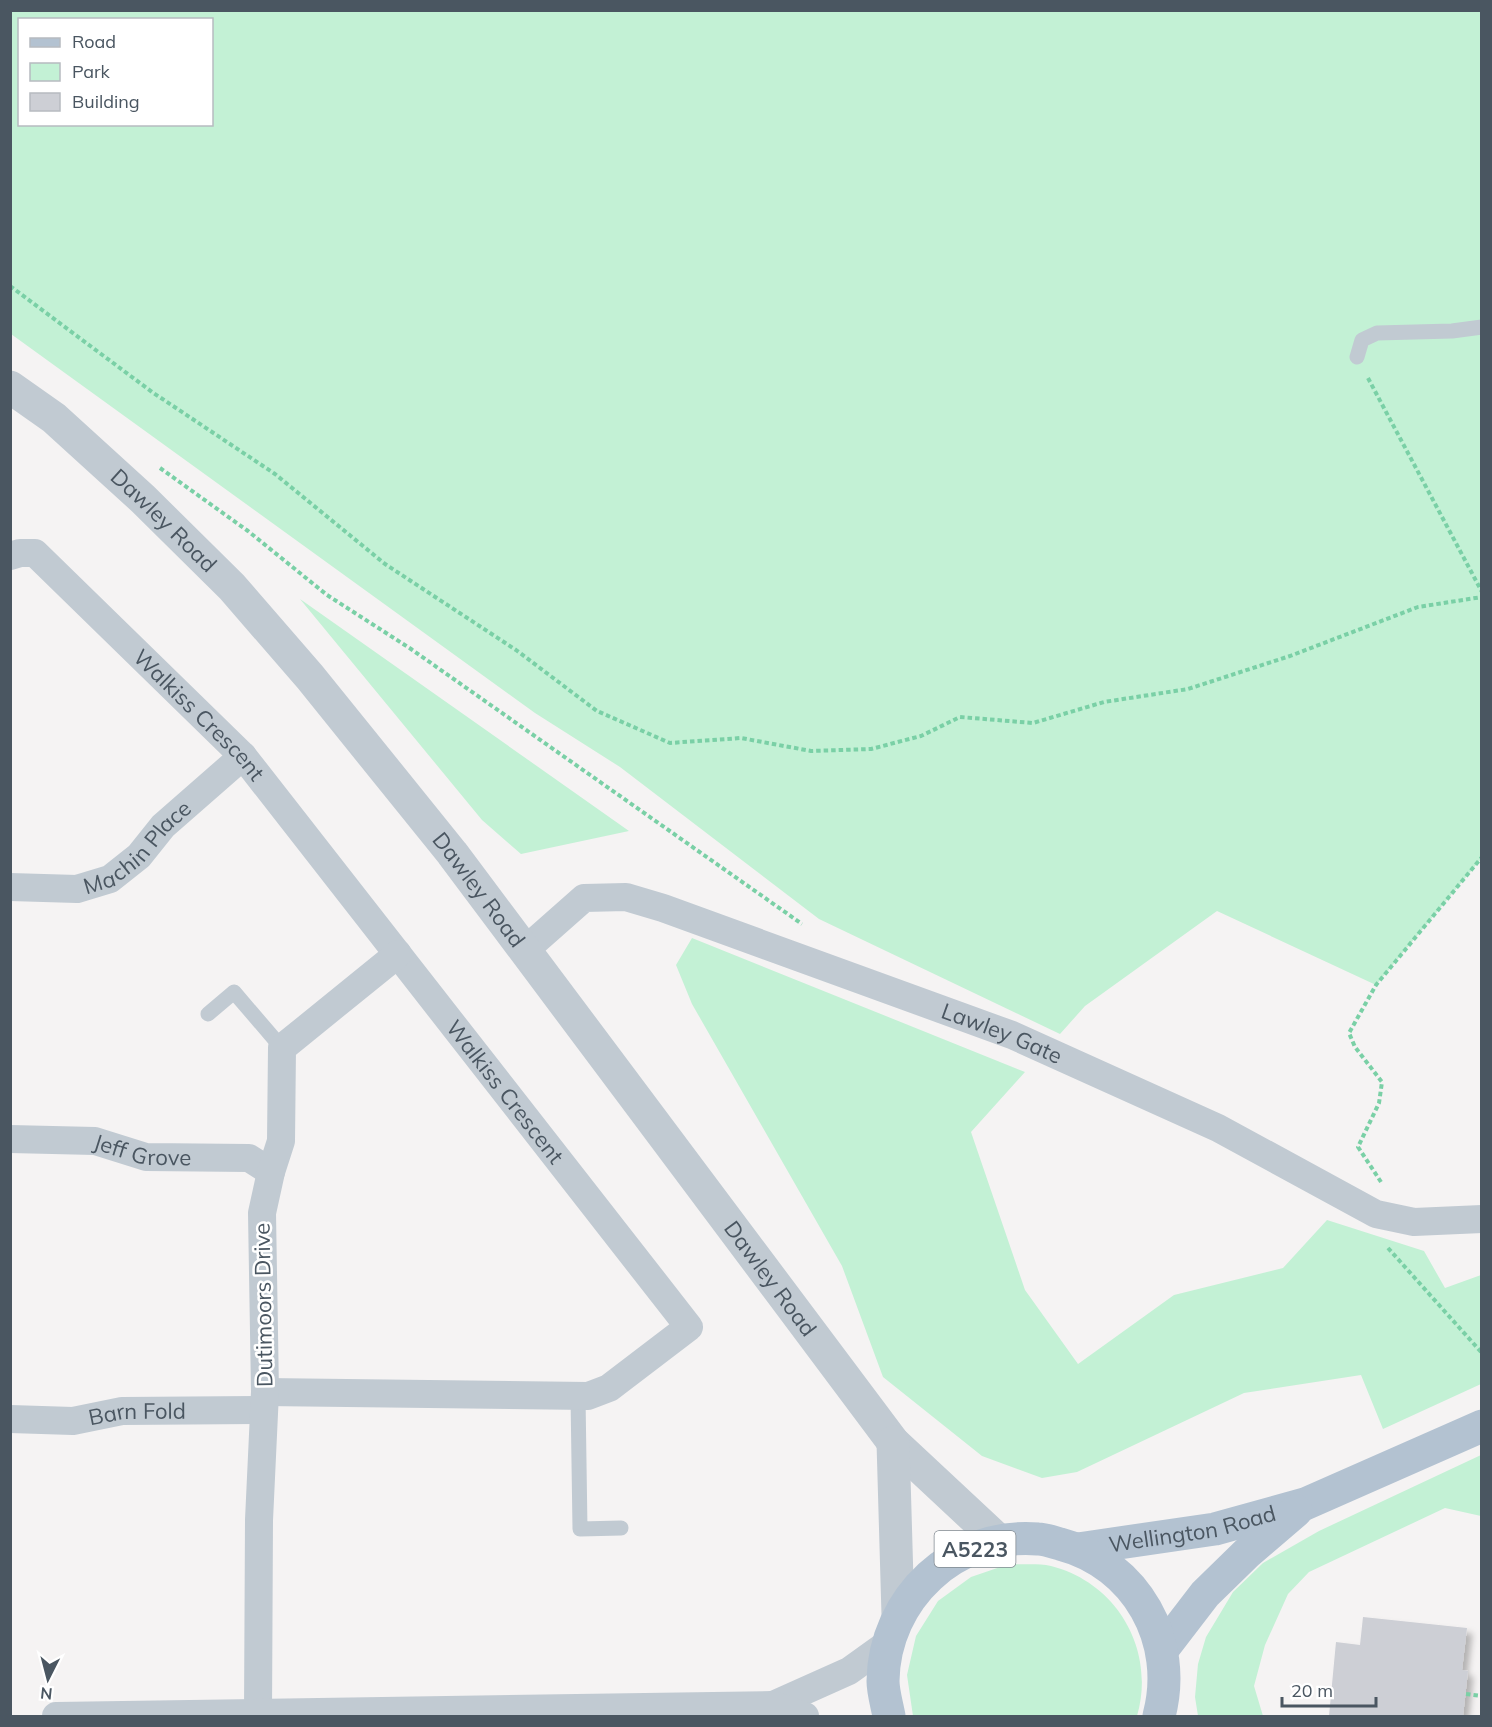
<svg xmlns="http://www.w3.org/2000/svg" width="1492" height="1727" viewBox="0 0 1492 1727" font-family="Mulish,sans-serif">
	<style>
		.green { fill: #c3f1d5; fill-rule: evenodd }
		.building { fill: #cdcfd5; filter: url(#shadow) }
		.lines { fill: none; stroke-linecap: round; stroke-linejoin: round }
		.path { stroke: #7ad0a6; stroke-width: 4; stroke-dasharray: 4.5 3; stroke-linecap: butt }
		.service { stroke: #c1cad2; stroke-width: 15 }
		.minor { stroke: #c1cad2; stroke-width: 28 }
		.tertiary { stroke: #c1cad2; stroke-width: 33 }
		.primary { stroke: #b3c2d1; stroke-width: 33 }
		.labels { text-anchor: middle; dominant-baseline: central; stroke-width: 5; stroke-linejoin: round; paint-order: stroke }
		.shield { fill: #fff; stroke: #808990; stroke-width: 1.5 }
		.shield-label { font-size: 21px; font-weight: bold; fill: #4a5661 }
		.street-label { font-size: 22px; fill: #4a5661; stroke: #fff }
	</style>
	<defs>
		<filter id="shadow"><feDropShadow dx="5.5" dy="5.5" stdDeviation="3" flood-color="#0004"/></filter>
	</defs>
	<rect width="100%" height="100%" fill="#f5f3f3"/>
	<path class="green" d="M11 11H1481V859L1376 985 1217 911 1085 1006 1060 1034 819 919 620 767 535 713 11 334ZM20 20H212V124H20Z
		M300 599 629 831 521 854 482 820Z
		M692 938 1025 1072 971 1132 1025 1290 1078 1364 1174 1295 1283 1268 1327 1220 1424 1251 1445 1288 1481 1275V1384L1383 1429 1361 1375 1244 1393 1077 1472 1042 1478 982 1456 883 1377 842 1266 692 1004 676 965Z
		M1481 1455V1516L1445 1508 1309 1572 1288 1594 1265 1645 1254 1686 1263 1716H1198L1195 1697 1198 1664 1206 1637 1233 1592 1263 1563 1319 1531Z
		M1009 1564C1022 1565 1038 1563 1051 1566 1118 1583 1156 1651 1137 1716H913L907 1675 916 1636 938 1601 971 1577Z"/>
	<path class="building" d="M1363 1617 1467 1628 1462 1670 1468 1671 1463 1716H1329L1336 1642 1360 1645Z"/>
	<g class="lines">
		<path class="path" d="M10 286 152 392 275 474 385 564 516 650 597 711 670 743 741 738 811 751 871 749 921 736 960 717 1033 723 1104 702 1188 689 1290 656 1418 607 1482 597
			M1368 378 1482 592
			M160 468 248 531 327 595 411 649 802 924
			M1381 1182 1358 1147 1379 1103 1382 1082 1355 1047 1349 1033 1376 985 1482 857
			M1388 1248 1482 1353
			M1466 1694 1482 1696"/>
		<path class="service" d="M1357 357 1362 340 1377 333 1452 331 1482 327
			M208 1014 234 992 282 1048
			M578 1396 580 1529 621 1528"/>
		<g class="minor">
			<path id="s1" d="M10 556 20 553H35L243 756 689 1327 609 1388 588 1396 265 1392"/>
			<path id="s2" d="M10 887 77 889 110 879 139 856 163 826 243 756"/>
			<path id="s3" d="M524 951 584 898 626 897 663 908 1012 1035 1218 1128 1376 1214 1414 1222 1482 1219"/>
			<path id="s4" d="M10 1139 95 1141 146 1157 249 1158 271 1172"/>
			<path id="s5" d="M10 1419 73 1421 122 1411 264 1410"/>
			<path d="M773 1705 849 1671 888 1643"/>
			<path d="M258 1714 259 1520 265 1392 262 1213 271 1172 281 1141 282 1048 398 954"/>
			<path d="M56 1716 773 1705 805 1716"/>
		</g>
		<g class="tertiary">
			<path id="s6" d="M10 387 54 418 143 499 232 587 310 677 452 853 893 1442 998 1540"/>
			<path d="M893 1442 898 1615"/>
		</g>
		<g class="primary">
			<path id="s7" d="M1078 1549 1215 1529 1305 1504 1482 1426"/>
			<path d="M1162 1650 1205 1594 1247 1553 1296 1511"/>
			<path d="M889 1716C887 1705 883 1692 883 1681 884 1598 955 1532 1038 1539 1045 1539 1053 1542 1060 1544 1137 1564 1179 1641 1159 1716"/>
		</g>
	</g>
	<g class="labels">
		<rect class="shield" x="934.5" y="1531" width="81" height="36" rx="4.5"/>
		<g class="shield-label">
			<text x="975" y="1549">A5223</text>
		</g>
		<g class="street-label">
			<text stroke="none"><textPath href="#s6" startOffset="204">Dawley Road</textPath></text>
			<text stroke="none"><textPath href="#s1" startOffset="256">Walkiss Crescent</textPath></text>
			<text stroke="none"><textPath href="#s2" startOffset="142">Machin Place</textPath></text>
			<text stroke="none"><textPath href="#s6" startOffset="690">Dawley Road</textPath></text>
			<text stroke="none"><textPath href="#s3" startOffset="522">Lawley Gate</textPath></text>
			<text stroke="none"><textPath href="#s1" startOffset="742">Walkiss Crescent</textPath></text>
			<text stroke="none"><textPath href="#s4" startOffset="134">Jeff Grove</textPath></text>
			<text stroke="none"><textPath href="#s6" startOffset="1176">Dawley Road</textPath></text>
			<text transform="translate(263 1305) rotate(-91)">Dutimoors Drive</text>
			<text stroke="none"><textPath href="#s5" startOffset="128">Barn Fold</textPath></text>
			<text stroke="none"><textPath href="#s7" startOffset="116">Wellington Road</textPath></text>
		</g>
	</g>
	<rect width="1492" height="1727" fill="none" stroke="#4a5661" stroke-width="24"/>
	<rect x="18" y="18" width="195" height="108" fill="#ffffff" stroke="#b7bbc0" stroke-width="1.5"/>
	<rect x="30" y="38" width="30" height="9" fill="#b3c2d1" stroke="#b7bbc0" stroke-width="1.5"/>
	<text x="72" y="48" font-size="18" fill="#4a5661">Road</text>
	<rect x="30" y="63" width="30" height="18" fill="#c3f1d5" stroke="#b7bbc0" stroke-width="1.5"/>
	<text x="72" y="78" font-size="18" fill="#4a5661">Park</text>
	<rect x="30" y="93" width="30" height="18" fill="#cdcfd5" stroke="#b7bbc0" stroke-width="1.5"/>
	<text x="72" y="108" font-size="18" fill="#4a5661">Building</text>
	<g transform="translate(48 1679) rotate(186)" stroke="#ffffff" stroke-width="4.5" paint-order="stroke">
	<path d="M0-4.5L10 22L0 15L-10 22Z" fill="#4a5661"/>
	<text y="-9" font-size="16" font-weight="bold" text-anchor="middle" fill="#4a5661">N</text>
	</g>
	<path d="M1282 1697v9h94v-9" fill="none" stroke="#4a5661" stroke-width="3"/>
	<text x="1291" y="1697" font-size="18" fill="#4a5661" stroke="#ffffff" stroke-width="4.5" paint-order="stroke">20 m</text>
</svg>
